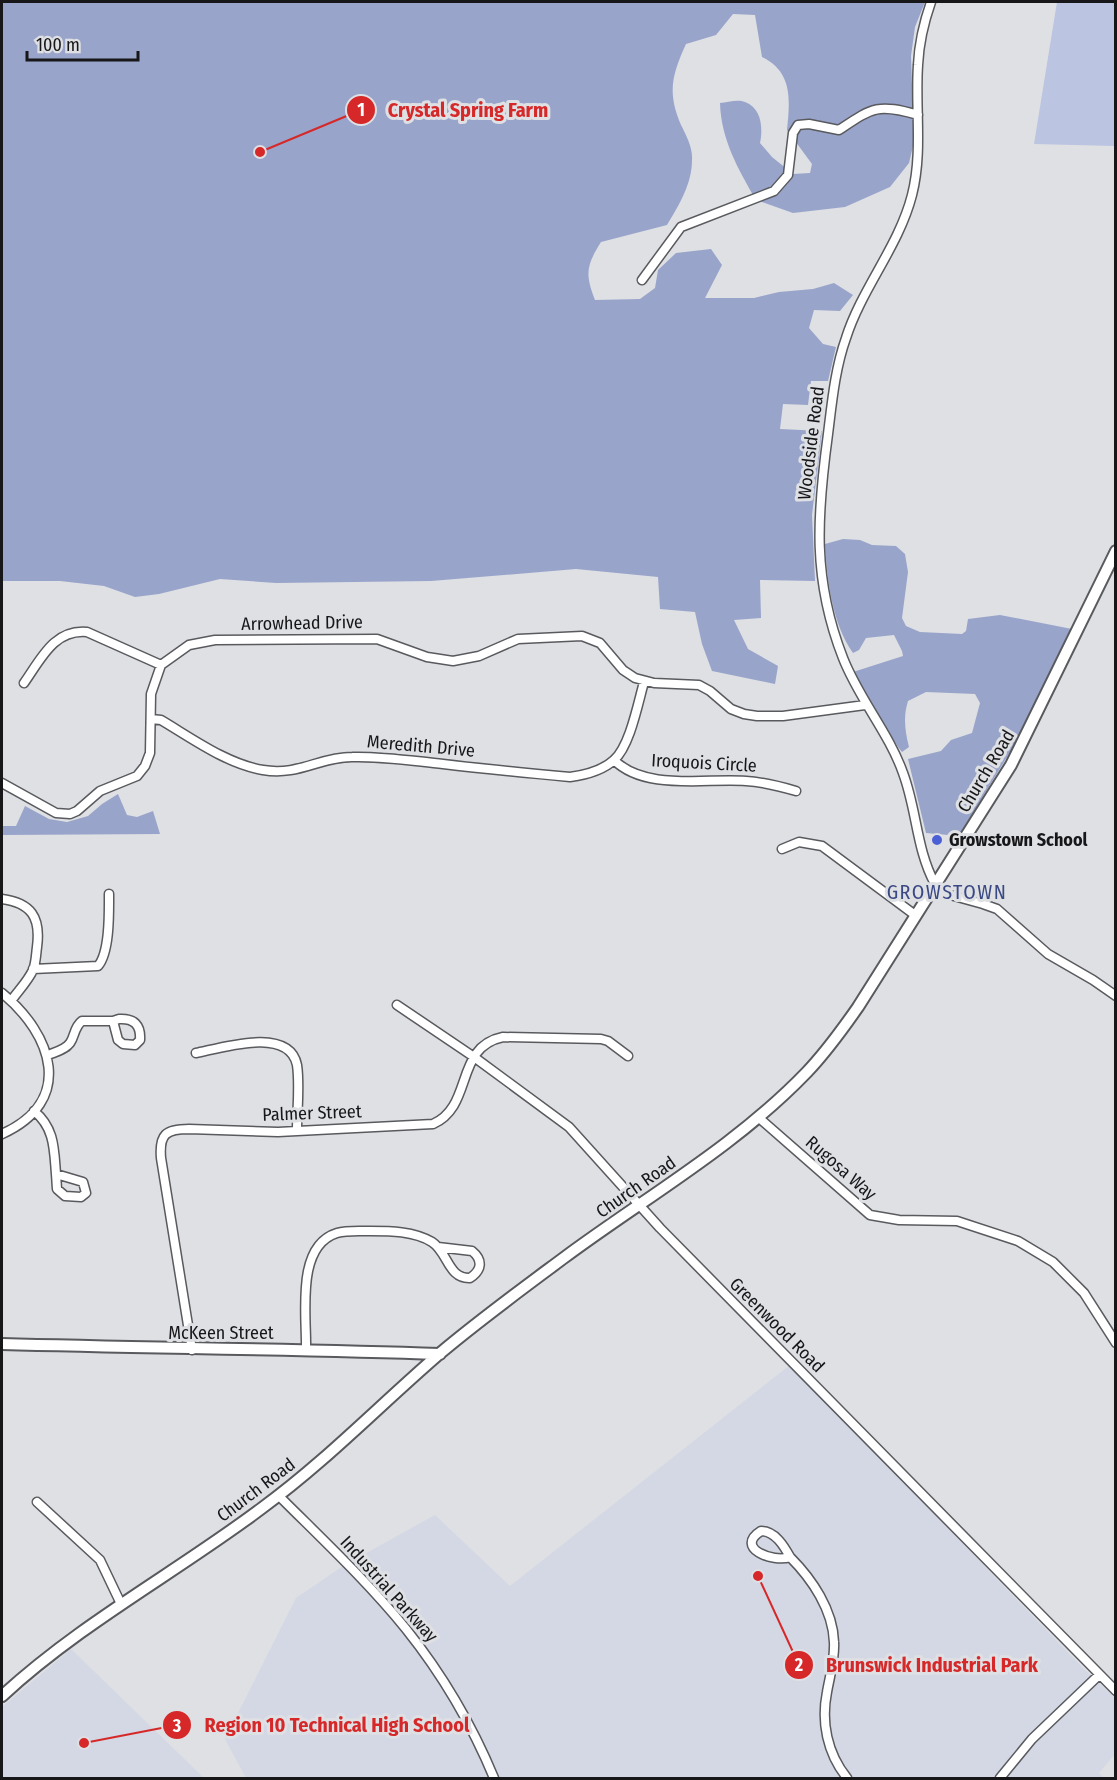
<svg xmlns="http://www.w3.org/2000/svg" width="1117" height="1780" viewBox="0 0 1117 1780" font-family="'Fira Sans Condensed',sans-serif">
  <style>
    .built { fill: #d4d8e4 }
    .green { fill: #bbc4e0 }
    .forest { fill: #99a4ca }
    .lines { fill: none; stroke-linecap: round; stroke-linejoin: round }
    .street-casing { stroke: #595a5e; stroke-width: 11 }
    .secondary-casing { stroke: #595a5e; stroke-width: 14 }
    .street { stroke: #fff; stroke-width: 8 }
    .secondary { stroke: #fff; stroke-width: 10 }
    .poi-dot { fill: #4c60d5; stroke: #dee0e4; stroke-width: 2 }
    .labels { text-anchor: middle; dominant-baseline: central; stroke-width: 6; stroke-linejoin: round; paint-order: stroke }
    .street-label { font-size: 18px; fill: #171719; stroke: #dee0e4 }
    .poi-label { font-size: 18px; font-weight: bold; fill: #171719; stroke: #dee0e4; text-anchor: start }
    .neighbourhood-label { font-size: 20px; letter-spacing: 1.5px; fill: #3a4883; stroke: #dee0e4 }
    .leader { fill: none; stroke: #d62828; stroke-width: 2 }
    .callout-dot { fill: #d62828; stroke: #dee0e4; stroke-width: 2 }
    .mark-label { font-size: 18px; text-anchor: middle; font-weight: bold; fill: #fff }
    .callout-label { font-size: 20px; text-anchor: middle; font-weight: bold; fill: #d62828; stroke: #dee0e4; stroke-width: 6; stroke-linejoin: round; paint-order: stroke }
  </style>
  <rect width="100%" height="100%" fill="#dee0e4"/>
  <path class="built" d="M790,1365L1084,1669L1116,1699L1115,1754L1099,1773L1104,1778H246L225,1739L296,1598L343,1566L435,1515L510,1586Z
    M71,1649L204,1778H2V1707Z"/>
  <path class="green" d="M1057,2H1115V146L1034,144Z"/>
  <path class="forest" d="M2,2H925L915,27L911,56L914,142L909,163L890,187L845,207L793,213L756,200C738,169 721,139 720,103C728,102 738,99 745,102C762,108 763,129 760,143L772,157L793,174L810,173L812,164L787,130C790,100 793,72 762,57L755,15L733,14L716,35L686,44C672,75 667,92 681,125C686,135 693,148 692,160C692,184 679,205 667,225L601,242C586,266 585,274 595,300L640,299L655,288L658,270L676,253L711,249L722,265L705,298H754L779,292L813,289L834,283L853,295L840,311L814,310L809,328L823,344L836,347L828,381H811L808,405L783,404L780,429L822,431L812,515L815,581L760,580L761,618L734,620L748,649L778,666L775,684L712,671L702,644L695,612L660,609L658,577L576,569L431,581L276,583L220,579L159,594L135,597L104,586L60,581H2Z
    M843,539L860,540L872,545L896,546L905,554L908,572L902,618L906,626L920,632L962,634L966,631L968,619L1000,615L1072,629L1024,729L959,836L926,833L908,759L941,751L951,740L972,733L980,703L975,694L926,692L908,701C903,717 905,731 909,747L902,752L898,747L853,672L903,656L902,651L894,635L866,638L859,650L853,653C832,623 827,580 825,544Z
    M118,794L127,815L137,817L153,811L160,834L2,835V826H16L25,806L49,819L67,822L88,816L102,804Z"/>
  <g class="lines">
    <defs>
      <path id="street" d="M931,2C924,22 919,43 918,65C915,108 923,152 912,195C899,246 862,288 846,338C835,369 832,402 828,434C817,515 812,579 843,658C859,699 889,733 903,773C917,810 916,849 935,884
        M642,280L681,227L774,191L788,175L793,133L798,125L809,124L839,130C872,108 877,103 918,115
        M24,683C41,659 54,629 87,632L161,665
        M151,719L161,720C193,739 227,764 263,770C299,776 319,757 352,757C382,756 413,761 443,764C485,769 527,773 570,777C585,775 602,771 614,760C630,746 638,703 644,682
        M614,760C645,791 705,778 746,781C764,782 779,786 796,791
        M2,783L56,813L70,814L77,811L100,791L137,776L145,766L150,753L151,694L161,665L189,645L215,640L377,639L427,657L453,661L479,656L518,639L582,636L600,643L623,670L635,678L654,683L699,685L710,691L731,709L744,714L757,716H783L865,705
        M782,849L799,842L822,846L915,915
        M932,890L983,904L997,909L1048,954L1093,980L1116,996
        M2,899C31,903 41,917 37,947C36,954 36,963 33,970C28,981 18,991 11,1001
        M33,969L98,966C110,952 109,912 109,894
        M2,993C53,1035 75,1101 2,1134
        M397,1005L474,1057L569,1127L660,1228L1116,1691
        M119,1019C134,1018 141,1025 140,1040L135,1045L123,1044L118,1040L113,1021Z
        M196,1053C221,1048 289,1026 297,1065C300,1085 297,1110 297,1130
        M48,1055C55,1052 65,1050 70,1043C75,1036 74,1027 82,1021H113
        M34,1111C55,1128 54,1150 56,1174
        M758,1117L870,1215L899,1220L957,1221L1018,1241L1053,1262L1084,1293L1116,1343
        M56,1174L83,1182L86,1193L81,1197L65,1196L57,1189Z
        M192,1350L161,1158C159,1134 166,1129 189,1129L278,1132L433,1124C474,1106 454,1047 503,1037L601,1039L608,1041L628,1056
        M306,1350C307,1316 295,1246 337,1233C347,1230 359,1231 370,1231C390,1231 414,1231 432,1242C448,1252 448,1279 470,1278C482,1270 483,1260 472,1251L438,1247
        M279,1496C322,1539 367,1581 406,1629C442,1674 472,1725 494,1778
        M37,1502L100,1560L121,1604
        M761,1531C775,1531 784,1546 790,1557C773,1563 734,1548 761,1531Z
        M790,1557C812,1579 833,1610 834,1642C835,1659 830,1675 827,1692C821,1722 827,1753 847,1778
        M1000,1778L1032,1739L1099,1675"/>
      <path id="secondary" d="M2,1344C148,1348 294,1349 440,1354
        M2,1696C81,1623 177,1572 262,1508C325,1462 379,1406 438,1355C478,1321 522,1289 565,1257C646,1197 736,1146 807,1072C826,1052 842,1030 858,1007L1011,765L1116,551"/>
    </defs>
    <use href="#street" class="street-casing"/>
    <use href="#secondary" class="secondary-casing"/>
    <use href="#street" class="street"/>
    <use href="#secondary" class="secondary"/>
  </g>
  <circle class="poi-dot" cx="937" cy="840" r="6"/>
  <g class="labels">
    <g class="street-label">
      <text transform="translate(811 443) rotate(-83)">Woodside Road</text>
      <text transform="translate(302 623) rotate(-1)">Arrowhead Drive</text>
      <text transform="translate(421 746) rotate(5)">Meredith Drive</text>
      <text transform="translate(704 763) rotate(3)">Iroquois Circle</text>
      <text transform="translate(986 771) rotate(-59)">Church Road</text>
      <text transform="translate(312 1113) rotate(-2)">Palmer Street</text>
      <text transform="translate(841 1168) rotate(41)">Rugosa Way</text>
      <text transform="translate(636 1187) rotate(-35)">Church Road</text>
      <text transform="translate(777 1325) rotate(45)">Greenwood Road</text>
      <text x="221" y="1333">McKeen Street</text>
      <text transform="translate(256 1490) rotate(-37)">Church Road</text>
      <text transform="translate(389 1589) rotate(48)">Industrial Parkway</text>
    </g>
    <g class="poi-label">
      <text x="949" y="840">Growstown School</text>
    </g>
    <g class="neighbourhood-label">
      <text x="947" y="892">GROWSTOWN</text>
    </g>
  </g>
  <path class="leader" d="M260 152L361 110M758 1576L799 1665M84 1743L177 1725"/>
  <g class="callout-dot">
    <circle cx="260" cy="152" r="6"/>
    <circle cx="758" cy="1576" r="6"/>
    <circle cx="84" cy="1743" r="6"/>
    <circle cx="361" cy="110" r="15"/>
    <circle cx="799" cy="1665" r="15"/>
    <circle cx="177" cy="1725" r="15"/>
  </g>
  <g class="mark-label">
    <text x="361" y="116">1</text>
    <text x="799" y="1671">2</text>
    <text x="177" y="1732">3</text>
  </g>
  <g class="callout-label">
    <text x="468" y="117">Crystal Spring Farm</text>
    <text x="932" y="1672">Brunswick Industrial Park</text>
    <text x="337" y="1732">Region 10 Technical High School</text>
  </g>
  <rect width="1117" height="1780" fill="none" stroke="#171719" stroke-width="6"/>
  <path d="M27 51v9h111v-9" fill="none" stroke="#171719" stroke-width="3"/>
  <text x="36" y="51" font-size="18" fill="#171719" stroke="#dee0e4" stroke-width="4.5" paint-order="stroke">100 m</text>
</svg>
